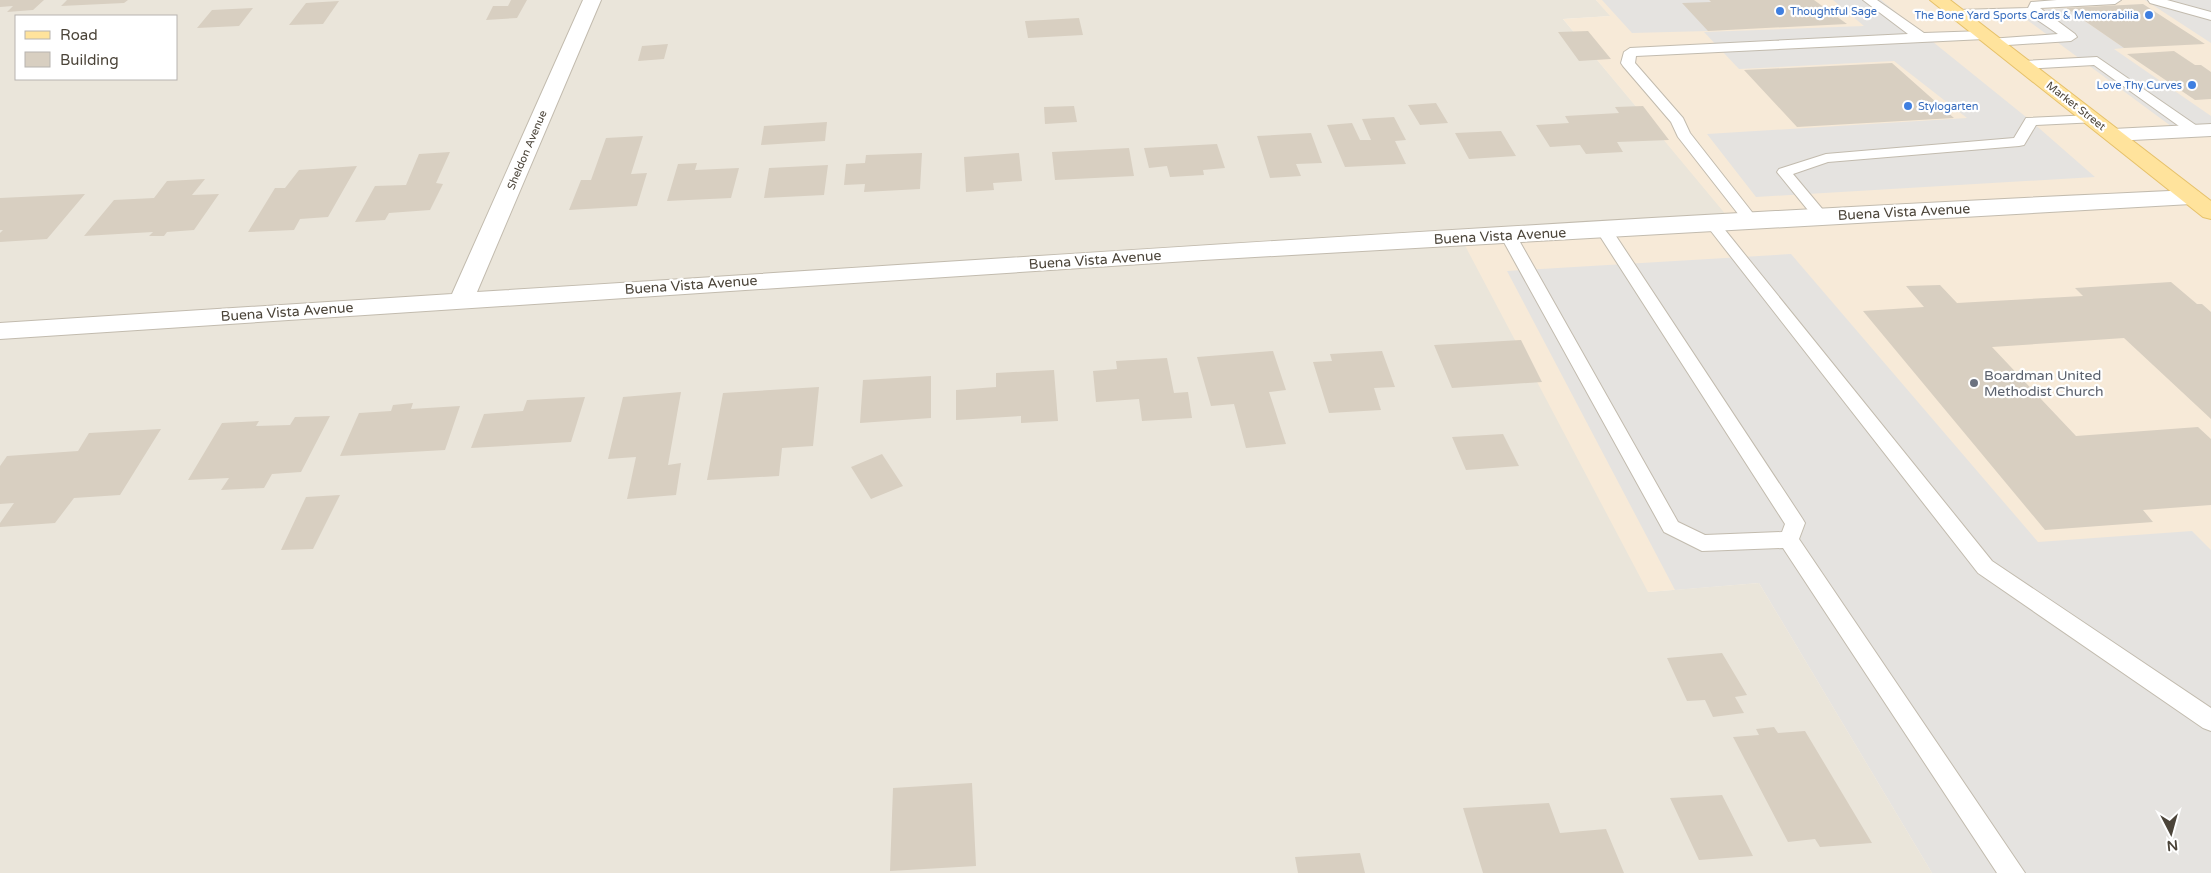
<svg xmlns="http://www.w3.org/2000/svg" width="2211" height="873" viewBox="0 0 2211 873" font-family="'Varela Round',sans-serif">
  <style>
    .residential { fill: #eae5da; fill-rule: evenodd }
    .commercial { fill: #f7ead8 }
    .parking { fill: #e5e3e0 }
    .building { fill: #d8cfc1 }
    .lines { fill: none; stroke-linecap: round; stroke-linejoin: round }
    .service-casing { stroke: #c2bbae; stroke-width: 2 }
    .minor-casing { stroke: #c2bbae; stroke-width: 2 }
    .primary-casing { stroke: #e6c16a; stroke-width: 2 }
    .service { fill: #fff; fill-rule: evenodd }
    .minor { fill: #fff; fill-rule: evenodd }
    .primary { fill: #ffe39c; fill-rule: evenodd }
    .shop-dot { fill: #3f7fe0; stroke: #fff; stroke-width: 2 }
    .worship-dot { fill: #6b7280; stroke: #fff; stroke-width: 2 }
    .labels { text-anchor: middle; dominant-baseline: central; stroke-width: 4.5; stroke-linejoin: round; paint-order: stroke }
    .far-shop-label { font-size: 11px; fill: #366cbe; stroke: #fff; text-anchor: start }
    .far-street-label { font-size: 11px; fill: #4b4439; stroke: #fff }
    .street-label { font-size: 14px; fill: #4b4439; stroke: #fff }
    .worship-label { font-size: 14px; fill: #5b616d; stroke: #fff; text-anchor: start }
  </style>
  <rect width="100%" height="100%" fill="#f6f3ec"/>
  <path class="residential" d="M0,0H1596L1611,16L1563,19L1733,222L1648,592L1759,583L1932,873H0ZM16,16H176V79H16Z"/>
  <path class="commercial" d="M1596,0H2211V873H1932L1759,583L1648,592L1461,238L1732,222L1563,19L1610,16Z"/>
  <path class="parking" d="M1602,0H1709L1711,2L1708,31L1632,33Z
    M1833,0H1881L2031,121L2095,177L1756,197L1707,134L1967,118L1894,61L1739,69L1704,32L1864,26Z
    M2145,0H2211V43Z
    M2066,8L2124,48L2114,49L2211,116V130L2179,132L2015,11Z
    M1791,254L2038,542L2192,531L2211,550V873H1932L1759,583L1675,590L1507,271Z"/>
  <path class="building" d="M0,0H44L33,10L7,12L13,6L0,7Z
    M67,0H128L124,3L61,6Z
    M511,0H527L517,18L486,20L493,6H508Z
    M1709,0H1814L1847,24L1708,31L1682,3L1711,2Z
    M339,1L323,24L289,25L306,3Z
    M2143,4L2205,44L2124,48L2066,8Z
    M253,8L239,26L197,28L212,10Z
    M1079,18L1083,35L1028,38L1025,21Z
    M1588,31L1611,59L1579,61L1558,32Z
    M668,44L664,59L638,61L642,46Z
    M2174,51L2195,65H2201L2211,72V99L2195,100L2127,54Z
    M1892,63L1954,118L1797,127L1744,70Z
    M1436,103L1448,123L1420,125L1408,105Z
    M1074,106L1077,122L1045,124L1044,107Z
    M1643,106L1669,140L1617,142L1623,152L1586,154L1580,145L1550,147L1536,125L1569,123L1565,116L1619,113L1615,107Z
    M1394,117L1406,140L1395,141L1406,164L1345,167L1327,125L1352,123L1360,140H1371L1362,119Z
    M827,122L825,141L761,145L764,126Z
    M1501,131L1516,156L1469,159L1455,133Z
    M1311,133L1322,163L1296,164L1301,176L1270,178L1257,136Z
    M643,136L631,174L647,173L637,206L569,210L581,180H591L606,138Z
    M1217,144L1225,168L1203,170L1204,175L1170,177L1167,166L1149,168L1144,148Z
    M1129,148L1134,176L1055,180L1052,152Z
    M450,152L436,183L443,184L430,210L389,213L385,220L355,222L375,186L406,185L419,154Z
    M922,153L920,189L864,192L865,184L844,185L846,164L865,163L866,155Z
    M1019,153L1022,181L993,183L994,190L966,192L964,157Z
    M697,163L695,170L739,168L731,198L667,201L678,164Z
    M828,165L824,195L764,198L769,168Z
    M357,166L328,217L300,219L294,230L248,232L275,188H285L299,170Z
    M205,179L192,195L219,194L194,230L167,232L164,236H149L153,232L84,236L114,200L154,198L167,181Z
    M85,194L47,239L0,242V233L3,230H0V198Z
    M2171,282L2197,304H2202L2211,312V419L2124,338L1992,347L2076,436L2198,427L2211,439V505L2143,510L2153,522L2045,530L1863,311L1924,307L1906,286L1940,285L1957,303L2083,296L2075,288Z
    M1521,340L1542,382L1452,388L1434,345Z
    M1273,351L1286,390L1269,392L1286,444L1246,448L1234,404L1211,406L1197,357Z
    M1382,351L1395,387L1374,388L1381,410L1329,413L1313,362L1332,361L1330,354Z
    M1167,358L1174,393L1188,392L1192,418L1142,421L1139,399L1096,402L1093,371L1117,369L1116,361Z
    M1054,370L1058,421L1021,423V416L956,420V390L996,387V373Z
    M931,376V418L860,423L863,380Z
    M819,387L813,446L782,448L779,476L707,480L723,393Z
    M681,392L668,465L681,463L676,495L627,499L636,457L608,459L623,397Z
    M585,397L571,442L471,448L484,414L523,411L527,400Z
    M413,403L411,409L460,406L445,450L340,456L359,413L391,411L393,405Z
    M330,416L301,472L272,474L264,488L221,490L229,478L188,480L222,423L259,421L256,426L290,425L295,417Z
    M161,429L120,495L74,498L55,523L0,527V523L14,503L0,504V466L7,456L78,451L89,433Z
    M1503,434L1519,466L1466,470L1452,437Z
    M882,454L903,486L871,499L851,467Z
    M340,495L313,549L281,550L306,497Z
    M1722,653L1747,695L1735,697L1744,713L1713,717L1705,700L1687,701L1667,658Z
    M1774,727L1778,733L1805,731L1872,843L1820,847L1815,839L1788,842L1733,737L1759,735L1756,729Z
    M972,783L976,866L890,871L893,788Z
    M1722,795L1753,856L1699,860L1670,798Z
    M1549,803L1560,833L1606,829L1624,873H1483L1463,808Z
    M1360,853L1365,873H1298L1295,857Z"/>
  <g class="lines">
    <defs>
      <path id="service" d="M1863,0H1877L1924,33L1984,31L1990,35L1984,39L1636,56L1635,63L1683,118L1690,133L1759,221L1751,226L1746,224L1678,137L1671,122L1623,66L1621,63L1624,52L1630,48L1908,34Z
        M2057,0H2121L2115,4L2040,8L2075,34L2077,37L2071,41L1993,46L1987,42L1989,39L2058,34L2030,15L1958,18L1952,14L1958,10L2028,8L2031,2Z
        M2148,0H2167L2211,12V20L2150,3Z
        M2097,57L2200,128L2202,131L2200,134H2190L2094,65L2024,69L2017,65L2024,61Z
        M2092,115L2099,119L2097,122L2036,125L2024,145L2019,146L1828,162L1793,174L1829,217L1821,222L1816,220L1777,172L1779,169L1826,154L2014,138L2026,118Z
        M1712,218L1717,220L1992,561L2211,708V731L2203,728L1978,573L1707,226L1704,223Z
        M1604,225L1612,230L1802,518L1805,523L1799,539L2025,873H1997L1783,548L1702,551L1664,532L1500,235L1502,232H1514L1516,235L1678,522L1705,535L1782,532L1785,524L1596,230Z"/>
      <path id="minor" d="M583,0H601L477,292C1048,256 1619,216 2191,190L2199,192L2202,197L2199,202L2191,204L1203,260L0,339V323L452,294Z
        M2211,124V136L2113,141L2106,139L2103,135L2106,131L2113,129Z"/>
      <path id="primary" d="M1930,0H1950L2211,201V219L2203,217Z"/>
    </defs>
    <use href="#service" class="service-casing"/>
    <use href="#minor" class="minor-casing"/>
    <use href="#primary" class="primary-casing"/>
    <use href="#service" class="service"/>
    <use href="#minor" class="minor"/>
    <use href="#primary" class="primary"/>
  </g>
  <g class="shop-dot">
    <circle cx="1780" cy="11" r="5"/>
    <circle cx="2149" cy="15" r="5"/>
    <circle cx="2192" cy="85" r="5"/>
    <circle cx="1908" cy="106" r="5"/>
  </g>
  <circle class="worship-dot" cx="1974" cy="383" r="5"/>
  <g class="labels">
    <g class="far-shop-label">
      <text x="1790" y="11">Thoughtful Sage</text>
      <text x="2139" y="15" text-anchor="end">The Bone Yard Sports Cards &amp; Memorabilia</text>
      <text x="2182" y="85" text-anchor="end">Love Thy Curves</text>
      <text x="1918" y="106">Stylogarten</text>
    </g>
    <g class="far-street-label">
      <text transform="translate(2076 106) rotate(38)">Market Street</text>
      <text transform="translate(527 150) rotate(-67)">Sheldon Avenue</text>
    </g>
    <g class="street-label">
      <text transform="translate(1904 212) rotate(-3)">Buena Vista Avenue</text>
      <text transform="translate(1500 236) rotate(-3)">Buena Vista Avenue</text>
      <text transform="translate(1095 260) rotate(-4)">Buena Vista Avenue</text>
      <text transform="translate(691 285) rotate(-4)">Buena Vista Avenue</text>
      <text transform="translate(287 312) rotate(-4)">Buena Vista Avenue</text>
    </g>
    <g class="worship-label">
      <text x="1984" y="375">Boardman United<tspan x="1984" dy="16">Methodist Church</tspan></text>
    </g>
  </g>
  <rect x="15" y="15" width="162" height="65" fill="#ffffff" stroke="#b7b4b0"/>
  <rect x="25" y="31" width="25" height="8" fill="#ffe39c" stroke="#b7b4b0"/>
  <text x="60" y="40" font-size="15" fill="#4b4439">Road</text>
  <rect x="25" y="52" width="25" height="15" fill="#d8cfc1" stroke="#b7b4b0"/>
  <text x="60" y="65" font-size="15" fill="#4b4439">Building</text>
  <g transform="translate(2171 833) rotate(174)" stroke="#ffffff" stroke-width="4" paint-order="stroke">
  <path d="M0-4L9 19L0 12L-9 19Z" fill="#4b4439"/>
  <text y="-8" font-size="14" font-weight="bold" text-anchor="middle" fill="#4b4439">N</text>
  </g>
</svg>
